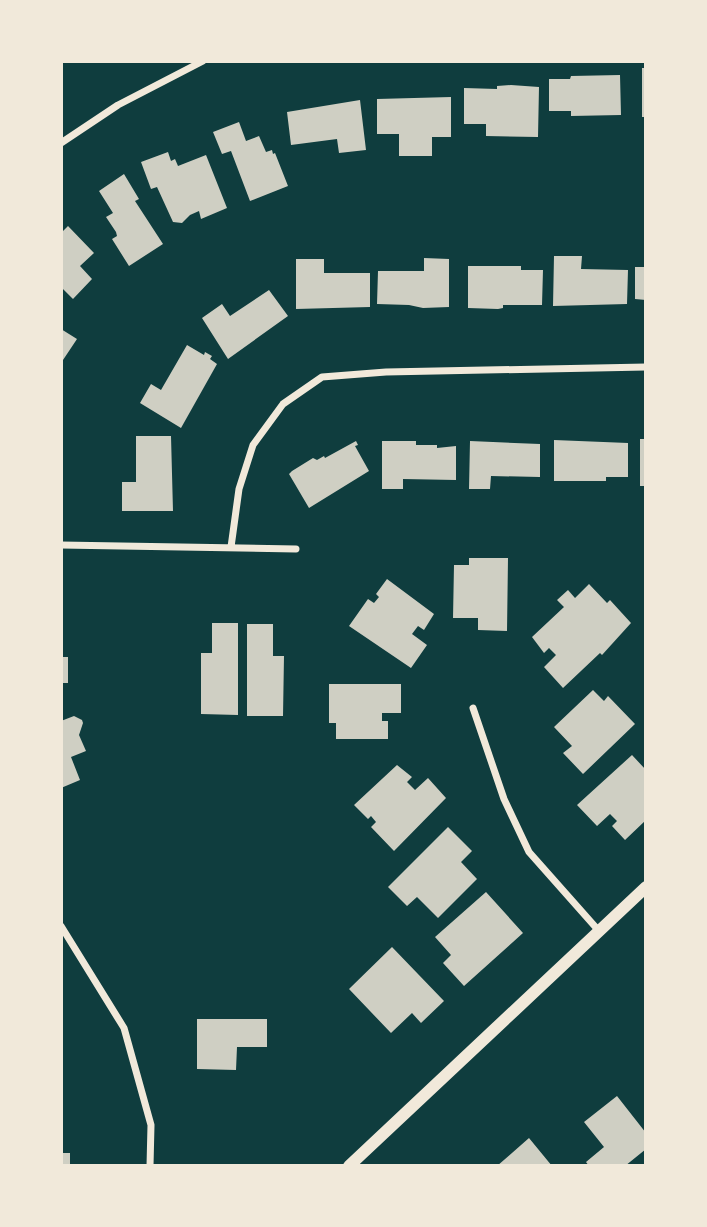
<svg xmlns="http://www.w3.org/2000/svg" width="707" height="1227" viewBox="0 0 707 1227" font-family="'Golos Text',sans-serif">
  <style>
    .building { fill: #cfcfc3 }
    .lines { fill: none; stroke-linecap: round; stroke-linejoin: round }
    .minor { stroke: #f1e9da; stroke-width: 7 }
    .tertiary { stroke: #f1e9da; stroke-width: 12 }
  </style>
  <rect width="100%" height="100%" fill="#0f3d3e"/>
  <path class="building" d="M642,68H646V117H642Z
    M620,75L621,115L571,116V111H549V79H570L571,76Z
    M511,85L539,87L538,137L486,136V124H464V88L497,89V86Z
    M451,97V137H432V156H399V134H377V99Z
    M360,100L366,150L339,153L337,139L291,145L287,112Z
    M239,122L246,141L259,136L266,152L272,150L273,154L275,153L288,186L250,201L231,151L222,154L213,132Z
    M168,152L171,161L175,159L178,166L206,155L227,208L201,219L199,211L190,215L182,223L173,222L157,187L151,189L141,162Z
    M124,174L139,199L135,201L163,244L129,266L112,239L117,236L116,232L106,217L113,213L99,191Z
    M68,226L94,253L80,266L92,279L73,299L61,287V233Z
    M554,256H582L581,269L628,270L627,304L553,306Z
    M424,258L449,259V307L423,308L409,305L377,304L378,271H424Z
    M296,259H324V273H370V307L296,309Z
    M468,266H521V270H543L542,305H503V308L498,309L468,308Z
    M635,267H646V300L635,299Z
    M269,290L288,316L228,359L202,318L222,304L230,316Z
    M61,329L77,339L61,363Z
    M187,345L204,355L205,352L212,356L210,359L217,364L181,428L140,403L151,384L161,390Z
    M136,436H171L173,511H122V482H136Z
    M640,439H646V486H640Z
    M554,440L628,443V477H606V481H554Z
    M356,441L358,445L355,446L369,471L309,508L289,474L292,471L313,458L317,460L324,456L325,458Z
    M382,441H416V445H437V448L456,446V480L403,479V489H382Z
    M470,441L540,444V477L491,476L490,489H469Z
    M469,558H508L507,631L478,630V618H453L454,565H469Z
    M387,579L434,614L424,630L418,626L412,634L427,645L411,668L349,626L368,599L374,603L379,597L376,594Z
    M589,584L607,603L610,600L631,623L602,655L600,653L563,688L544,667L556,655L549,648L544,653L532,637L564,607L557,600L568,590L575,598Z
    M212,623H238V715L201,714V653H212Z
    M247,624H273V656H284L283,716H247Z
    M61,657H68V683H61Z
    M329,684H401V713H382V721H388V739H336V723H329Z
    M593,690L604,701L608,696L635,724L583,774L563,753L572,746L554,727Z
    M74,716L82,720L83,723L79,735L86,751L71,757L80,780L61,788V721Z
    M632,755L646,770V820L625,840L612,826L617,821L610,814L597,826L577,805Z
    M397,765L412,777L407,782L415,790L428,778L446,798L394,851L371,827L376,822L371,816L368,819L354,805Z
    M448,827L472,851L461,862L477,879L438,918L417,897L407,906L388,887Z
    M486,892L523,933L464,986L443,963L451,955L435,937Z
    M392,947L444,1001L421,1023L412,1013L391,1033L349,989Z
    M197,1019H267V1047H237L236,1070L197,1069Z
    M617,1096L646,1133V1149L625,1166H589L586,1162L604,1147L584,1122Z
    M529,1138L552,1166H497Z
    M61,1153H70V1166H61Z"/>
  <g class="lines">
    <path class="minor" d="M61,143L118,105L203,61
      M61,545L296,549
      M231,547L239,489L253,445L283,404L322,377L386,372L646,367
      M473,708L504,799L529,852L599,931
      M61,926L124,1028L151,1125L150,1166"/>
    <path class="tertiary" d="M349,1166L646,887"/>
  </g>
  <rect width="707" height="1227" fill="none" stroke="#f1e9da" stroke-width="126"/>
</svg>
